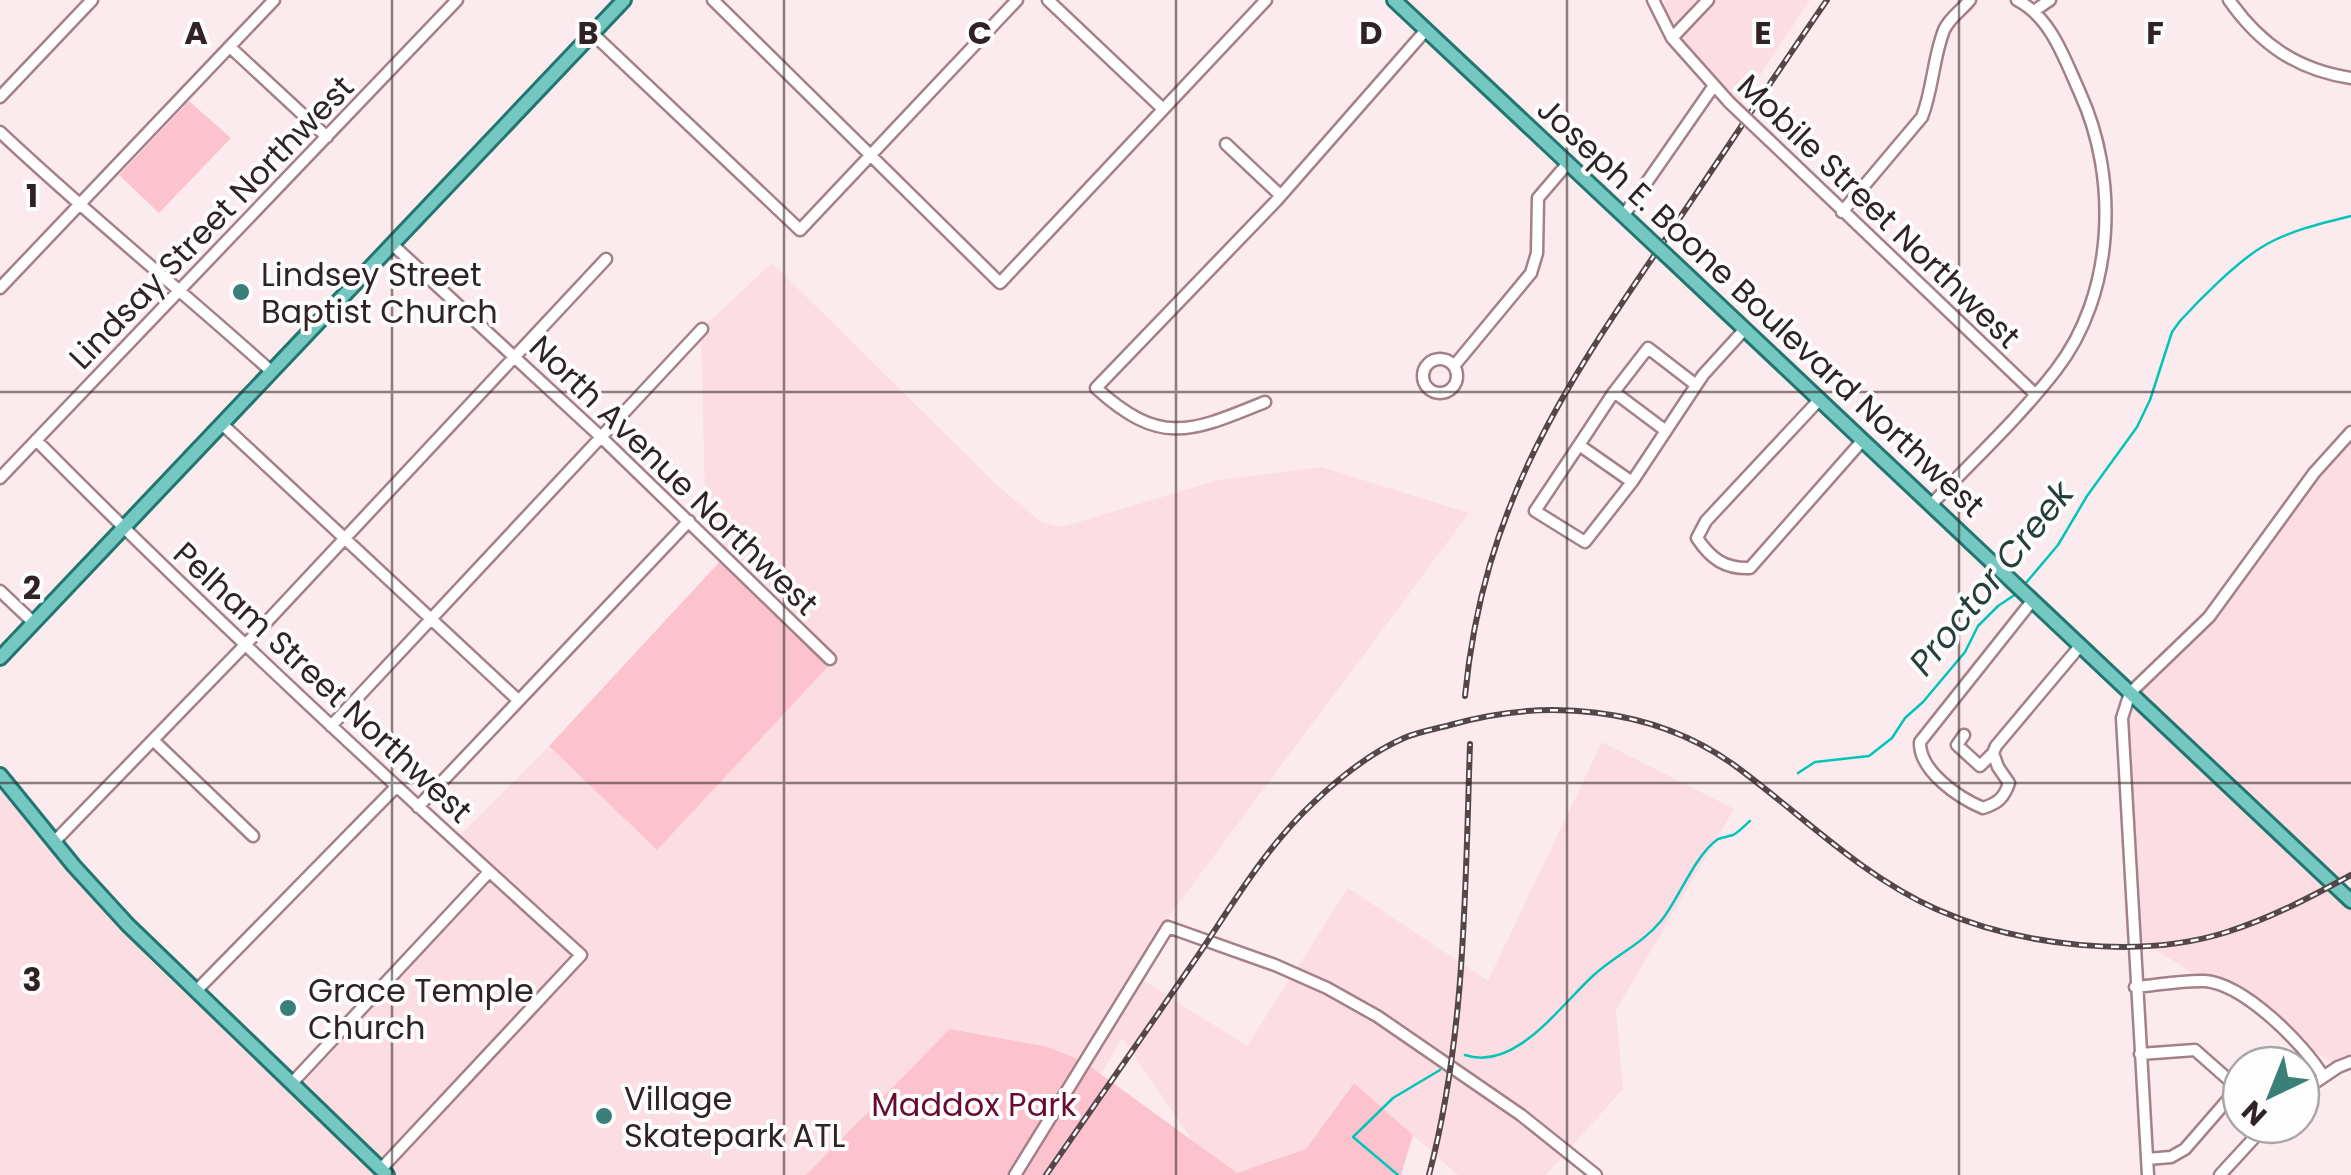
<svg xmlns="http://www.w3.org/2000/svg" width="2351" height="1175" viewBox="0 0 2351 1175" font-family="Poppins,sans-serif">
  <style>
    .built { fill: #fbdde3 }
    .green { fill: #fcc3cf }
    .lines { fill: none; stroke-linecap: round; stroke-linejoin: round }
    .stream { stroke: #03c4b8; stroke-width: 2.5 }
    .minor-casing { stroke: #a48088; stroke-width: 15 }
    .major-casing { stroke: #217670; stroke-width: 18 }
    .minor { stroke: #fff; stroke-width: 10 }
    .major { stroke: #75c8c2; stroke-width: 12 }
    .rail-casing { stroke: #554649; stroke-width: 6 }
    .rail { stroke: #fdfdfd; stroke-width: 2.5; stroke-dasharray: 8; stroke-linecap: butt }
    .minor-bridge-casing { stroke: #a48088; stroke-width: 15; stroke-linecap: butt }
    .major-bridge-casing { stroke: #217670; stroke-width: 18; stroke-linecap: butt }
    .minor-bridge { stroke: #fff; stroke-width: 10 }
    .major-bridge { stroke: #75c8c2; stroke-width: 12 }
    .grid { fill: none; stroke: #302225; stroke-width: 2.5; stroke-opacity: 0.55 }
    .poi-dot { fill: #398079; stroke: #fdfdfd; stroke-width: 4 }
    .labels { text-anchor: middle; dominant-baseline: central; stroke-width: 8; stroke-linejoin: round; paint-order: stroke }
    .street-label { font-size: 32px; fill: #302225; stroke: #fdfdfd }
    .poi-label { font-size: 32px; fill: #302225; stroke: #fdfdfd; text-anchor: start }
    .park-label { font-size: 32px; fill: #690b31; stroke: #fdfdfd }
    .water-label { font-size: 35px; font-style: italic; fill: #253f3c; stroke: #fdfdfd }
    .grid-label { font-size: 32px; text-anchor: middle; font-weight: bold; fill: #302225; stroke: #fdfdfd; stroke-width: 8; stroke-linejoin: round; paint-order: stroke }
  </style>
  <rect width="100%" height="100%" fill="#fcebee"/>
  <path class="built" d="M1667,0H1810L1739,107L1693,73L1651,17Z
    M772,263L998,486L1041,522L1062,527L1218,480L1321,467L1469,513L1167,919L1135,975L1247,1046L1348,888L1488,981L1602,742L1734,809L1616,1010L1623,1089L1546,1175H1458L1354,1083L1306,1149L1237,1174L1193,1141L1122,1038L1094,1086L824,1175H0V788L97,904L155,965L293,1094L497,874L458,837L549,746L656,849L835,659L706,539L701,329Z
    M2351,440V872L2332,887L2351,905V1061L2336,1065L2133,935L2124,702L2218,607L2305,487Z"/>
  <path class="green" d="M189,101L231,138L159,213L119,175Z
    M725,556L835,659L657,850L549,746Z
    M950,1029L1048,1047L1084,1062L1237,1173L1306,1149L1354,1083L1413,1135L1401,1175H806Z"/>
  <g class="lines">
    <path class="stream" d="M2025,584L2058,545L2087,496L2137,427L2150,400L2172,332L2180,321C2200,299 2237,262 2262,247C2288,231 2322,223 2351,216
      M1798,773L1815,762L1869,756L1892,738L1905,718L1923,702L1965,652L1978,626L1998,606L2016,594
      M1465,1055C1516,1072 1561,1004 1595,974C1616,955 1642,944 1661,921C1679,899 1694,856 1718,839C1720,838 1730,836 1733,835C1739,832 1745,825 1750,821
      M1398,1175L1353,1137L1393,1098L1440,1070"/>
    <defs>
      <path id="minor" d="M713,0L1000,283L1266,0
        M1048,0L1163,109
        M1653,0L1672,38L1729,102
        M2229,0C2260,44 2297,70 2351,78
        M2034,11L2050,0
        M592,33L800,230L1017,0
        M1672,38L1708,0
        M230,47L327,137
        M0,97L92,0
        M0,132C88,215 182,291 272,372
        M1769,140L2035,394
        M1226,144L1280,195
        M1842,212L1922,117C1933,89 1933,58 1944,30C1950,17 1962,10 1970,0
        M1624,215L1713,87
        M394,246L601,437L830,659
        M0,288L274,0
        M1423 376a17 17 0 1 1 34 0a17 17 0 1 1-34 0Z
        M1454,366L1531,273L1537,253L1538,198L1568,163
        M1614,392L1579,445L1632,482
        M1819,400L1706,521L1697,538C1711,559 1725,569 1750,568L1862,441
        M1265,402C1191,432 1161,447 1096,388L1277,200L1426,30
        M222,424L518,700
        M1666,431L1614,392L1648,348L1696,385
        M36,440C212,618 396,787 581,955L381,1169
        M1579,445L1535,511L1585,542L1632,482L1703,375L1744,330
        M0,478L457,0
        M1931,505C1972,461 2019,418 2056,370C2115,294 2119,178 2080,93C2065,60 2051,17 2017,0
        M0,591L34,623
        M2032,601L1920,742C1919,771 1959,798 1983,808C1998,803 2004,798 2009,783L1998,767L1993,753L1996,746L2080,646
        M331,726L702,329
        M1964,735L1957,745L1980,766L1993,753
        M153,740L253,836
        M418,807L689,521
        M54,842L246,644L606,259
        M2135,987C2158,985 2183,980 2205,981C2244,984 2304,1044 2323,1076
        M196,991L396,787
        M2140,1054L2195,1050L2238,1088L2185,1149L2171,1157L2147,1159
        M292,1083L489,872
        M2301,1092L2338,1067L2351,1062
        M1015,1175L1168,927L1275,965L1327,988L1377,1016L1521,1115L1596,1175
        M2148,1175L2122,718L2130,693L2209,617L2314,473L2351,432
        M2220,1175L2266,1125"/>
      <path id="major" d="M1394,0L1654,244
        M1667,256L2351,901
        M0,658L624,0
        M0,775L74,866L128,925L387,1175"/>
    </defs>
    <use href="#minor" class="minor-casing"/>
    <use href="#major" class="major-casing"/>
    <use href="#minor" class="minor"/>
    <use href="#major" class="major"/>
    <defs>
      <path id="rail" d="M1465,696C1484,499 1569,380 1677,222C1727,148 1776,74 1827,0
        M1046,1175C1096,1103 1147,1030 1197,957C1232,905 1266,847 1313,803C1339,778 1370,753 1404,738C1418,732 1435,729 1450,725C1544,698 1652,706 1734,765C1801,814 1860,875 1936,909C2019,946 2139,960 2227,932C2271,918 2311,897 2351,875
        M1429,1175C1466,1034 1465,889 1470,744"/>
    </defs>
    <use href="#rail" class="rail-casing"/>
    <use href="#rail" class="rail"/>
    <defs>
      <path id="minor-bridge" d="M1729,102L1769,140"/>
      <path id="major-bridge" d="M1654,244L1667,256"/>
    </defs>
    <use href="#minor-bridge" class="minor-bridge-casing"/>
    <use href="#major-bridge" class="major-bridge-casing"/>
    <use href="#minor-bridge" class="minor-bridge"/>
    <use href="#major-bridge" class="major-bridge"/>
  </g>
  <path class="grid" d="M392,0V1175M784,0V1175M1176,0V1175M1567,0V1175M1959,0V1175M0,392H2351M0,783H2351"/>
  <g class="poi-dot">
    <circle cx="241" cy="292" r="10"/>
    <circle cx="288" cy="1008" r="10"/>
    <circle cx="604" cy="1116" r="10"/>
  </g>
  <g class="labels">
    <g class="street-label">
      <text transform="translate(1879 211) rotate(44)">Mobile Street Northwest</text>
      <text transform="translate(211 222) rotate(-46)">Lindsay Street Northwest</text>
      <text transform="translate(1761 307) rotate(43)">Joseph E. Boone Boulevard Northwest</text>
      <text transform="translate(674 475) rotate(44)">North Avenue Northwest</text>
      <text transform="translate(323 682) rotate(43)">Pelham Street Northwest</text>
    </g>
    <g class="poi-label">
      <text x="261" y="274">Lindsey Street<tspan x="261" dy="37">Baptist Church</tspan></text>
      <text x="308" y="990">Grace Temple<tspan x="308" dy="37">Church</tspan></text>
      <text x="624" y="1098">Village<tspan x="624" dy="37">Skatepark ATL</tspan></text>
    </g>
    <g class="park-label">
      <text x="974" y="1104">Maddox Park</text>
    </g>
    <g class="water-label">
      <text transform="translate(1991 578) rotate(-51)">Proctor Creek</text>
    </g>
  </g>
  <g class="grid-label">
    <text x="196" y="44">A</text>
    <text x="588" y="44">B</text>
    <text x="980" y="44">C</text>
    <text x="1371" y="44">D</text>
    <text x="1763" y="44">E</text>
    <text x="2155" y="44">F</text>
    <text x="32" y="207">1</text>
    <text x="32" y="599">2</text>
    <text x="32" y="991">3</text>
  </g>
  <g transform="translate(2271 1095) rotate(223)"><circle r="48" fill="#fdfdfd" stroke="#aba5a7" stroke-width="2.5"/>
  <path d="M0-8L18 38L0 25L-18 38Z" fill="#398079"/>
  <text y="-15" font-size="28" font-weight="bold" text-anchor="middle" fill="#302225">N</text>
  </g>
</svg>
